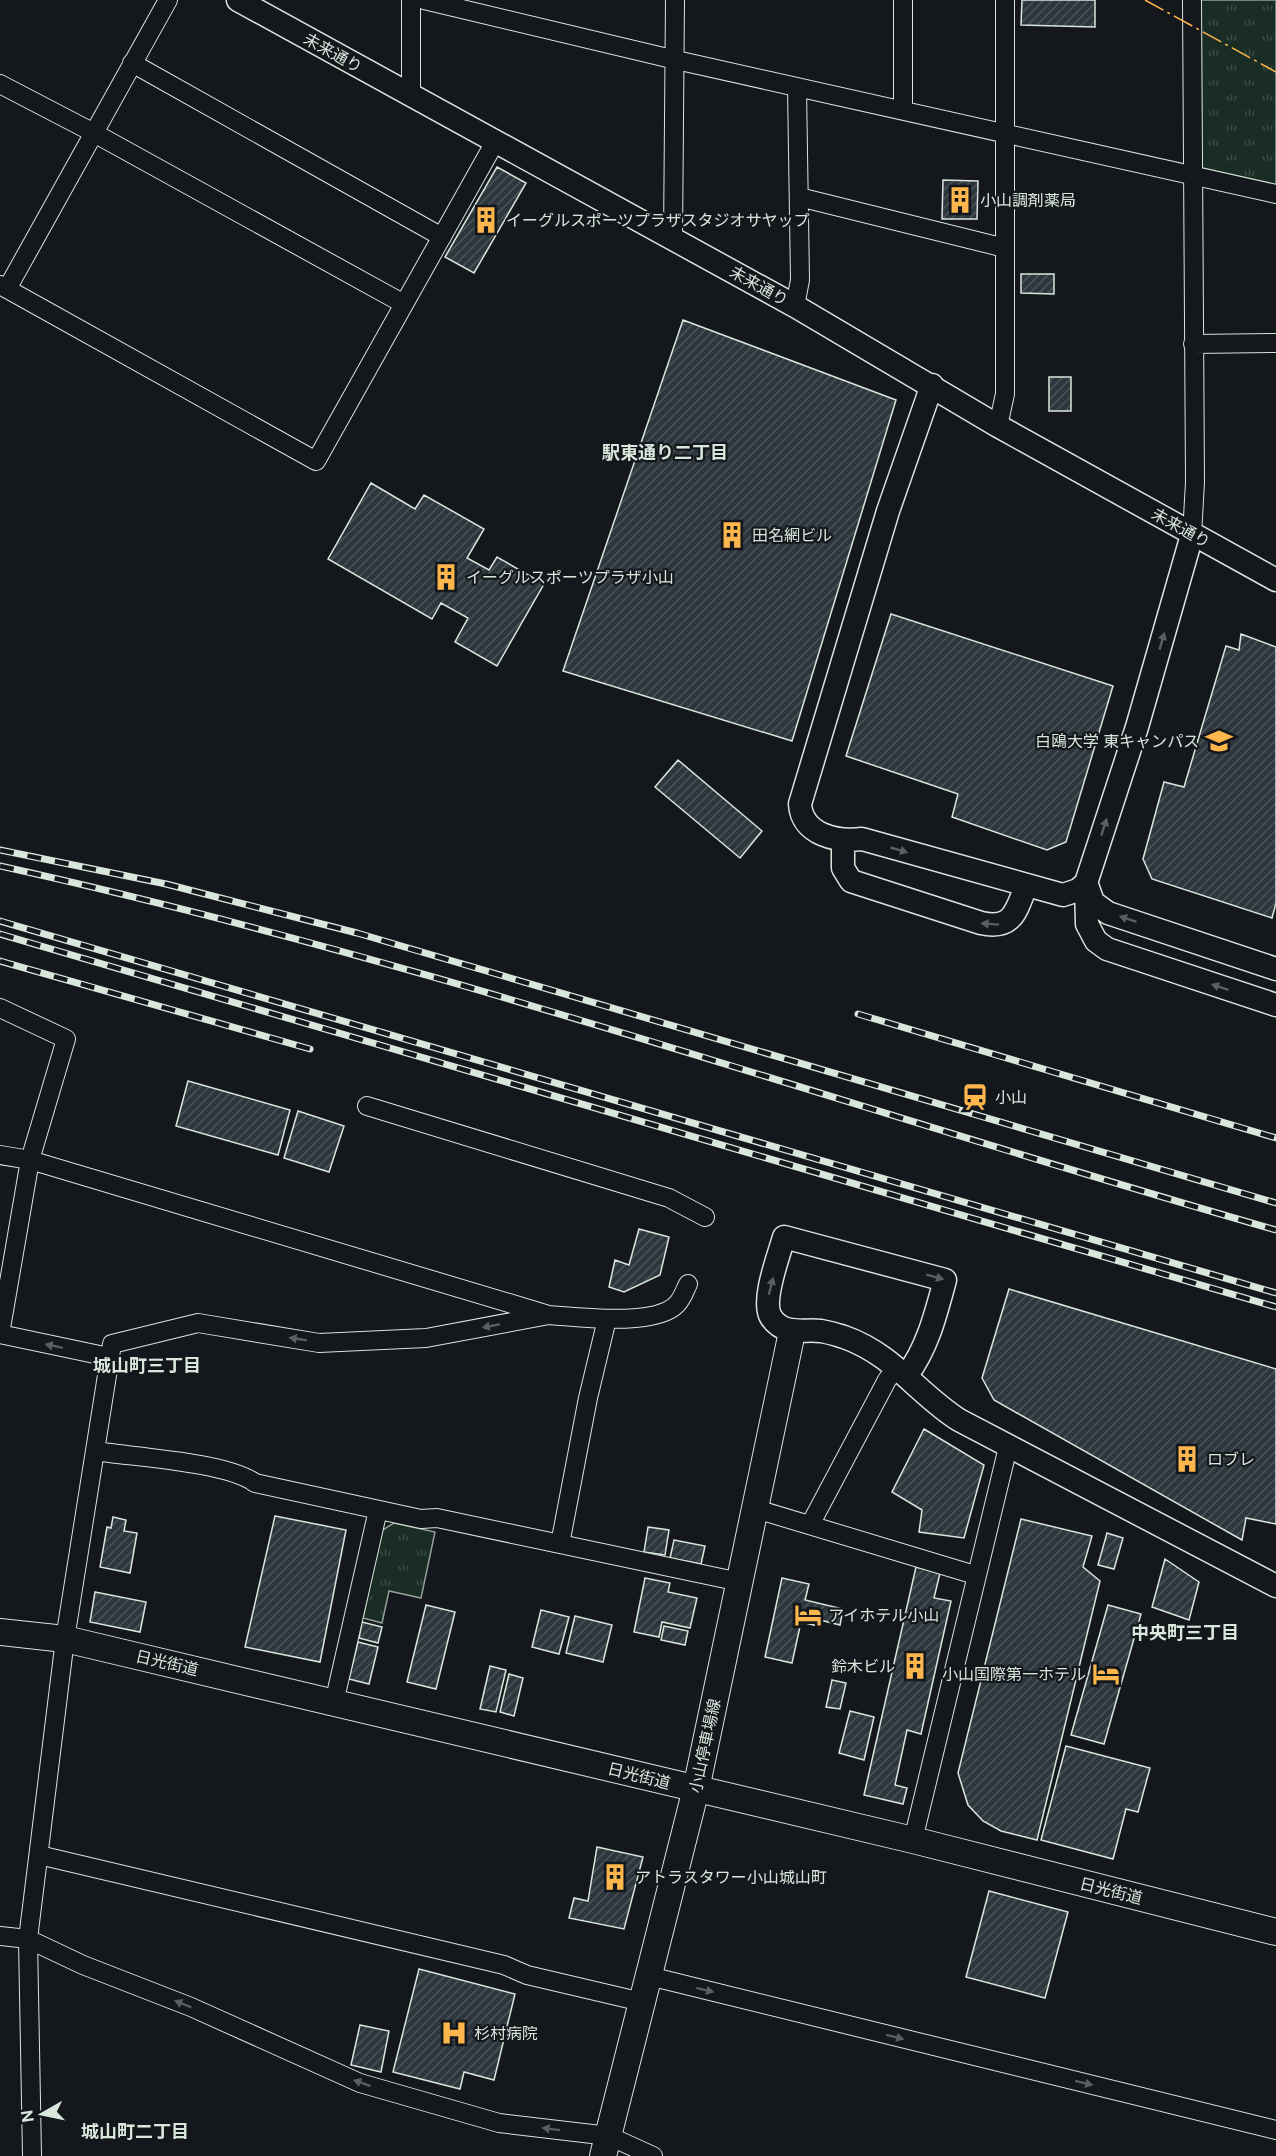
<svg xmlns="http://www.w3.org/2000/svg" width="1276" height="2156" viewBox="0 0 1276 2156" font-family="'Public Sans','Noto Sans JP',sans-serif">
  <style>
    .grass { fill: url(#grass-tufts); stroke: #939e99; stroke-width: 1.5 }
    .building { fill: url(#building-hatch); stroke: #d8e6dc; stroke-width: 1.5 }
    .lines { fill: none; stroke-linecap: round; stroke-linejoin: round }
    .minor-casing { stroke: #d8e6dc; stroke-width: 20 }
    .tertiary-casing { stroke: #d8e6dc; stroke-width: 25 }
    .secondary-casing { stroke: #d8e6dc; stroke-width: 28 }
    .minor { stroke: #14181c; stroke-width: 18 }
    .tertiary { stroke: #14181c; stroke-width: 22 }
    .secondary { stroke: #14181c; stroke-width: 26 }
    .rail-casing { stroke: #d8e6dc; stroke-width: 7 }
    .rail { stroke: #14181c; stroke-width: 4.5; stroke-dasharray: 14; stroke-linecap: butt }
    .power { stroke: #ffb74d; stroke-width: 1.5; stroke-dasharray: 21 4.5 3 4.5; stroke-linecap: butt }
    .oneway { fill: #59605f }
    .labels { text-anchor: middle; dominant-baseline: central; stroke-width: 4.5; stroke-linejoin: round; paint-order: stroke }
    .street-label { font-size: 16px; fill: #d8e6dc; stroke: #14181c }
    .poi-label { font-size: 16px; fill: #d8e6dc; stroke: #14181c; text-anchor: start }
    .neighbourhood-label { font-size: 18px; font-weight: bold; fill: #d8e6dc; stroke: #14181c }
  </style>
  <defs>
    <pattern id="grass-tufts" width="24" height="20" patternUnits="userSpaceOnUse" patternTransform="scale(1.5)"><rect width="24" height="20" fill="#1a2d24"/><path d="M3 7l-1-3M5 7V3M7 7l1-3M15 17l-1-3M17 17v-4M19 17l1-3" fill="none" stroke="#3b4b43"/></pattern>
    <pattern id="building-hatch" width="6" height="6" patternUnits="userSpaceOnUse" patternTransform="scale(1.5)"><rect width="6" height="6" fill="#2c363c"/><path d="M-1 1l2-2M0 6l6-6M5 7l2-2" fill="none" stroke="#4a5358"/></pattern>
  </defs>
  <rect width="100%" height="100%" fill="#14181c"/>
  <path class="grass" d="M1196,0H1276V185L1199,168Z
    M394,1523L435,1532L421,1598L389,1591L382,1623L363,1618L381,1531Z"/>
  <path class="building" d="M1022,0H1095V27L1021,25Z
    M497,167L526,183L474,273L445,257Z
    M943,180L978,181L977,219H942Z
    M1021,274H1054V294L1021,293Z
    M683,320L896,400L792,741L563,671Z
    M1049,377H1071V411H1049Z
    M371,483L415,509L424,495L484,529L467,558L489,570L497,557L544,584L497,666L455,642L468,618L441,603L432,619L328,559Z
    M891,614L1113,686L1066,842L1047,850L952,817L958,794L846,756Z
    M1241,634L1276,647V903L1272,918L1152,879L1143,859L1164,782L1184,787L1226,646L1239,650Z
    M678,760L762,831L740,858L655,787Z
    M188,1081L290,1110L278,1155L176,1126Z
    M298,1111L344,1126L329,1172L284,1158Z
    M639,1229L669,1237L660,1275L624,1292L609,1287L615,1260L629,1265Z
    M1009,1289L1276,1369V1524L1246,1518L1242,1540L994,1400L982,1378Z
    M924,1429L984,1465L964,1538L919,1532L922,1510L892,1492Z
    M275,1516L346,1530L320,1662L245,1647Z
    M113,1517L126,1520L124,1531L137,1533L130,1573L100,1567L107,1527L111,1528Z
    M1021,1519L1092,1536L1083,1567L1100,1581L1037,1840L1001,1831L983,1821L968,1805L958,1773Z
    M648,1527L669,1530L665,1555L644,1552Z
    M1107,1533L1123,1538L1114,1569L1098,1565Z
    M674,1540L705,1546L701,1564L670,1558Z
    M1165,1559L1199,1582L1189,1620L1152,1607Z
    M916,1567L940,1573L934,1598L951,1601L921,1734L907,1730L895,1785L907,1788L903,1804L864,1795Z
    M645,1578L670,1583L668,1592L697,1598L690,1628L662,1622L659,1637L634,1632Z
    M782,1578L809,1584L805,1600L843,1609L840,1625L820,1620L818,1626L801,1622L792,1663L765,1657Z
    M95,1592L146,1602L140,1632L90,1622Z
    M426,1605L455,1612L436,1689L407,1682Z
    M1108,1605L1141,1614L1104,1744L1071,1735Z
    M541,1610L569,1617L559,1654L532,1647Z
    M575,1616L612,1625L603,1662L566,1653Z
    M362,1622L382,1627L378,1643L359,1638Z
    M664,1626L688,1631L685,1645L661,1640Z
    M358,1642L378,1647L369,1684L349,1679Z
    M490,1666L506,1670L496,1712L480,1709Z
    M509,1674L523,1678L514,1716L500,1712Z
    M832,1680L846,1683L840,1709L826,1707Z
    M850,1711L874,1717L864,1760L839,1753Z
    M1066,1746L1150,1768L1138,1812L1126,1809L1113,1859L1041,1840Z
    M597,1847L643,1857L624,1929L569,1918L574,1898L588,1901Z
    M989,1891L1068,1912L1045,1998L966,1977Z
    M419,1969L515,1994L494,2080L464,2072L460,2089L393,2072Z
    M360,2025L389,2031L381,2072L351,2065Z"/>
  <g class="lines">
    <defs>
      <path id="minor" d="M424,0L676,60L1276,194
        M903,0V110
        M1192,0L1195,482L1192,535
        M132,63L442,237
        M0,84L94,133L404,304
        M411,96V0
        M799,197L1005,248
        M673,239L675,0
        M0,285L316,461L495,142
        M7,289L168,0
        M795,306L800,280L797,87
        M1193,344L1276,343
        M998,426L1005,394V0
        M0,1008L66,1039L30,1160L0,1334
        M367,1106L669,1198L705,1217
        M0,1155L30,1160L549,1315C578,1317 656,1327 677,1304C682,1299 685,1290 688,1284
        M0,1334L109,1357
        M95,1451C133,1457 227,1462 255,1483L421,1519L437,1518L740,1582
        M756,1509L975,1575
        M810,1525L887,1380L897,1367
        M560,1544L588,1398L607,1319
        M334,1703L378,1510
        M913,1840L1008,1447
        M39,1855L504,1965L527,1975L642,2002
        M0,1936L28,1939L83,1965L191,2007L360,2083L499,2123L609,2136L653,2156
        M649,1976L1276,2130
        M32,2156L28,1939L65,1639L112,1344L198,1323L319,1343L426,1338L549,1315"/>
      <path id="tertiary" d="M238,0L795,306L998,426L1276,580
        M932,385L888,511L800,804C802,835 837,842 862,839L1063,895L1078,890L1086,883
        M1192,535L1137,727L1086,883L1087,924L1096,941L1107,949L1276,1005
        M843,841V868L851,881L981,923C1013,930 1016,911 1026,886
        M1087,885L1093,902L1108,913L1276,969
        M907,1375C928,1347 936,1313 945,1280L784,1237C779,1255 761,1301 771,1317C783,1336 803,1329 821,1331C828,1332 837,1335 844,1337C893,1354 918,1394 959,1420L1276,1586"/>
      <path id="secondary" d="M0,1632L65,1639L913,1840L1276,1932
        M603,2156L696,1789L792,1332"/>
    </defs>
    <use href="#minor" class="minor-casing"/>
    <use href="#tertiary" class="tertiary-casing"/>
    <use href="#secondary" class="secondary-casing"/>
    <use href="#minor" class="minor"/>
    <use href="#tertiary" class="tertiary"/>
    <use href="#secondary" class="secondary"/>
    <defs>
      <path id="rail" d="M0,850L166,884L357,933L1276,1203
        M0,866C432,961 851,1109 1276,1230
        M0,921L1276,1293
        M0,934L1276,1307
        M0,961L310,1049
        M858,1014L1276,1138"/>
    </defs>
    <use href="#rail" class="rail-casing"/>
    <use href="#rail" class="rail"/>
    <path class="power" d="M1145,0L1276,72"/>
  </g>
  <defs><path id="oneway-solid" d="M-6-.8H1V-3.2L6.5 0L1 3.2V.8H-6Z" transform="scale(1.5)"/></defs>
  <g class="oneway">
    <use href="#oneway-solid" transform="translate(1162 641) rotate(-74)"/>
    <use href="#oneway-solid" transform="translate(1104 827) rotate(-72)"/>
    <use href="#oneway-solid" transform="translate(899 850) rotate(16)"/>
    <use href="#oneway-solid" transform="translate(1128 919) rotate(-162)"/>
    <use href="#oneway-solid" transform="translate(990 924) rotate(-176)"/>
    <use href="#oneway-solid" transform="translate(1220 987) rotate(-162)"/>
    <use href="#oneway-solid" transform="translate(935 1277) rotate(15)"/>
    <use href="#oneway-solid" transform="translate(771 1286) rotate(-76)"/>
    <use href="#oneway-solid" transform="translate(491 1326) rotate(169)"/>
    <use href="#oneway-solid" transform="translate(298 1339) rotate(-171)"/>
    <use href="#oneway-solid" transform="translate(54 1346) rotate(-168)"/>
    <use href="#oneway-solid" transform="translate(705 1990) rotate(14)"/>
    <use href="#oneway-solid" transform="translate(183 2004) rotate(-158)"/>
    <use href="#oneway-solid" transform="translate(895 2037) rotate(14)"/>
    <use href="#oneway-solid" transform="translate(362 2083) rotate(-160)"/>
    <use href="#oneway-solid" transform="translate(1084 2083) rotate(14)"/>
    <use href="#oneway-solid" transform="translate(551 2129) rotate(-173)"/>
  </g>
  <defs>
    <symbol id="building-bare" viewBox="-9 -9 18 18"><path d="M-4-6H4V6H1V3H-1V6H-4ZM-2.5-4.3h1.7v1.8h-1.7ZM.8-4.3h1.7v1.8H.8ZM-2.5-1h1.7V.8h-1.7ZM.8-1h1.7V.8H.8Z" fill="#ffb74d" stroke="#14181c" stroke-width="2.5" paint-order="stroke"/></symbol>
    <symbol id="university-bare" viewBox="-9 -9 18 18"><path d="M0-5L7-2L0 1L-7-2ZM-4 1L0 2.5L4 1V4Q0 6-4 4Z" fill="#ffb74d" stroke="#14181c" stroke-width="2.5" paint-order="stroke"/></symbol>
    <symbol id="station-bare" viewBox="-9 -9 18 18"><path d="M-3-6H3Q5-6 5-4V2Q5 4 3 4L4.5 6H3L1.5 4h-3L-3 6H-4.5L-3 4Q-5 4-5 2V-4Q-5-6-3-6ZM-3.5-4v3h7v-3ZM-3.5 1v1.5H-2V1ZM2 1v1.5H3.5V1Z" fill="#ffb74d" stroke="#14181c" stroke-width="2.5" paint-order="stroke"/></symbol>
    <symbol id="hotel-bare" viewBox="-9 -9 18 18"><path d="M-6-4.5h1.5V1H6V5H4.5V3h-9V5H-6ZM-4 0a1.8 1.8 0 1 1 3.6 0ZM.5 0V-2.5h3Q6-2.5 6 0Z" fill="#ffb74d" stroke="#14181c" stroke-width="2.5" paint-order="stroke"/></symbol>
    <symbol id="hospital-bare" viewBox="-9 -9 18 18"><path d="M-5-5h3v3.5h4V-5h3V5h-3V1.5h-4V5h-3Z" fill="#ffb74d" stroke="#14181c" stroke-width="2.5" paint-order="stroke"/></symbol>
  </defs>
  <g fill-rule="evenodd">
    <use href="#building-bare" x="941" y="181" width="38" height="38"/>
    <use href="#building-bare" x="467" y="201" width="38" height="38"/>
    <use href="#building-bare" x="713" y="516" width="38" height="38"/>
    <use href="#building-bare" x="427" y="558" width="38" height="38"/>
    <use href="#university-bare" x="1200" y="722" width="38" height="38"/>
    <use href="#station-bare" x="956" y="1078" width="38" height="38"/>
    <use href="#building-bare" x="1168" y="1440" width="38" height="38"/>
    <use href="#hotel-bare" x="789" y="1596" width="38" height="38"/>
    <use href="#building-bare" x="896" y="1647" width="38" height="38"/>
    <use href="#hotel-bare" x="1087" y="1655" width="38" height="38"/>
    <use href="#building-bare" x="596" y="1858" width="38" height="38"/>
    <use href="#hospital-bare" x="435" y="2014" width="38" height="38"/>
  </g>
  <g class="labels">
    <g class="street-label">
      <text transform="translate(333 53) rotate(29)">未来通り</text>
      <text transform="translate(759 286) rotate(29)">未来通り</text>
      <text transform="translate(1181 528) rotate(29)">未来通り</text>
      <text transform="translate(167 1663) rotate(13)">日光街道</text>
      <text transform="translate(705 1746) rotate(-78)">小山停車場線</text>
      <text transform="translate(639 1776) rotate(14)">日光街道</text>
      <text transform="translate(1111 1891) rotate(14)">日光街道</text>
    </g>
    <g class="poi-label">
      <text x="980" y="200">小山調剤薬局</text>
      <text x="506" y="220">イーグルスポーツプラザスタジオサヤップ</text>
      <text x="752" y="535">田名網ビル</text>
      <text x="466" y="577">イーグルスポーツプラザ小山</text>
      <text x="1199" y="741" text-anchor="end">白鴎大学 東キャンパス</text>
      <text x="995" y="1097">小山</text>
      <text x="1207" y="1459">ロブレ</text>
      <text x="828" y="1615">アイホテル小山</text>
      <text x="895" y="1666" text-anchor="end">鈴木ビル</text>
      <text x="1086" y="1674" text-anchor="end">小山国際第一ホテル</text>
      <text x="635" y="1877">アトラスタワー小山城山町</text>
      <text x="474" y="2033">杉村病院</text>
    </g>
    <g class="neighbourhood-label">
      <text x="665" y="452">駅東通り二丁目</text>
      <text x="147" y="1365">城山町三丁目</text>
      <text x="1185" y="1632">中央町三丁目</text>
      <text x="135" y="2131">城山町二丁目</text>
    </g>
  </g>
  <g transform="translate(42 2114) rotate(261)" stroke="#14181c" stroke-width="4.5" paint-order="stroke">
  <path d="M0-4.5L10 22L0 15L-10 22Z" fill="#d8e6dc"/>
  <text y="-9" font-size="16" font-weight="bold" text-anchor="middle" fill="#d8e6dc">N</text>
  </g>
</svg>
